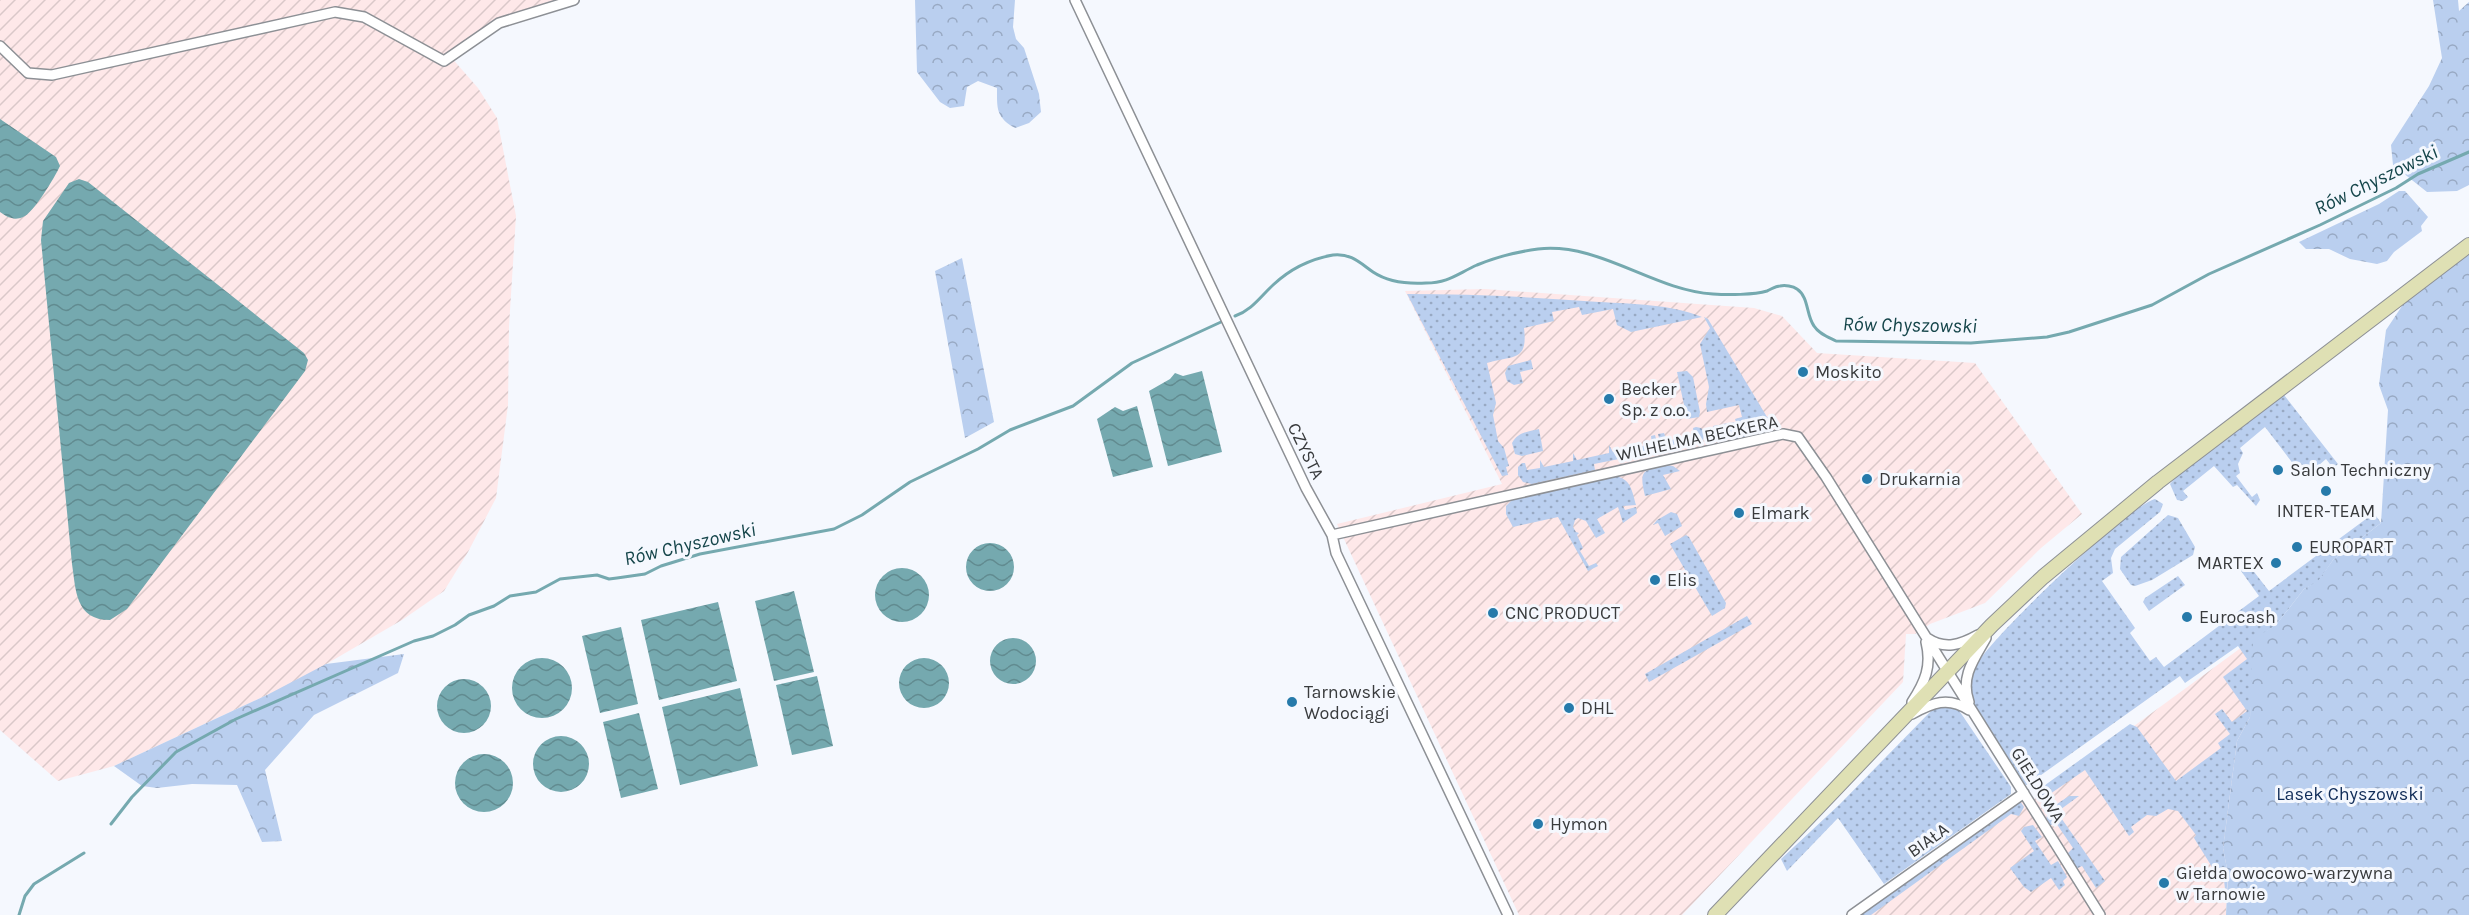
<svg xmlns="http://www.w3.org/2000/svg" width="2469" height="915" viewBox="0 0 2469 915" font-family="Karla,sans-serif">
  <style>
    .industrial { fill: url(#industrial-furrows) }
    .grass { fill: url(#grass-dots) }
    .forest { fill: url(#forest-crowns) }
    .water { fill: url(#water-waves) }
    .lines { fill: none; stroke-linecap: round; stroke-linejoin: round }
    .stream { stroke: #75a9af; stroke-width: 3 }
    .street-casing { stroke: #8d9095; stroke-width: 12 }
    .secondary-casing { stroke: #8d9095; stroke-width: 16 }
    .street { stroke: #fff; stroke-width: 9 }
    .secondary { stroke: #dfe0b4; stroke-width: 14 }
    .poi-dot { fill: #267aaa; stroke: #f5f8fe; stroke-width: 2 }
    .labels { text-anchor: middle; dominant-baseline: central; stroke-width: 6; stroke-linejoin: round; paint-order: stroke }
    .poi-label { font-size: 18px; fill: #393b3d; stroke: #f5f8fe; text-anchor: start }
    .street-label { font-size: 18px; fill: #393b3d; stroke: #f5f8fe }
    .park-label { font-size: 18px; fill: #102c58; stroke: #f5f8fe }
    .water-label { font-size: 20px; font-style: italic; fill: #16464b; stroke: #f5f8fe }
  </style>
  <defs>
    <pattern id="industrial-furrows" width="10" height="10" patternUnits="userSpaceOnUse" patternTransform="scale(1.5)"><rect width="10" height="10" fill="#fee8e9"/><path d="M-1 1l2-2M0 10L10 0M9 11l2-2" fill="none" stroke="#dac8c9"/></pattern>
    <pattern id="grass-dots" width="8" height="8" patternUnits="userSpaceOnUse" patternTransform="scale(1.5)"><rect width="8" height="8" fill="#bacfef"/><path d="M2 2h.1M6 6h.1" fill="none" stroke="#98a9c3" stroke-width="1.8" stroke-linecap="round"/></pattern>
    <pattern id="forest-crowns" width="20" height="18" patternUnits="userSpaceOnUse" patternTransform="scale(1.5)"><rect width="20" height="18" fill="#bacfef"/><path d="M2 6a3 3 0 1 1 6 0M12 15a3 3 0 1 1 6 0" fill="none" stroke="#98a9c3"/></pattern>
    <pattern id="water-waves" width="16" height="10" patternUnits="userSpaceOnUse" patternTransform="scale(1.5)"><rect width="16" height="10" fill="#75a9af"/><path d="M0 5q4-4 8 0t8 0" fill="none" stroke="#618b90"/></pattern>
  </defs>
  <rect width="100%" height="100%" fill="#f5f8fe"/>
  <path class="industrial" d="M0,0H574L499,23L450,56L478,88L497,118L516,216L509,326L508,405L496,498L468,552L444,591L402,620L297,681L114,766L58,781L0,730Z
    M1485,289L1754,308L1782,316L1817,353L1975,363L2082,514L2041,548L1985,603L1930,624L1915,634H1906L1903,682L1682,915H1519L1337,524L1502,484L1405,291Z
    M2253,639L2250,717L2237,741L2223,848L2228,874L2226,915H1860L2024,793L2030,802Z"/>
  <path class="grass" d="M1407,294C1471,294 1534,297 1599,302C1632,304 1671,304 1702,317L1631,332L1617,325L1613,309L1582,315L1579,307L1552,312L1554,321L1524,328C1528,362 1514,355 1487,363L1496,403L1493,415L1498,441L1504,448L1509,466L1506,467L1508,475L1502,476Z
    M1704,317L1708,319L1767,417L1773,414L1767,432L1733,440L1732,438C1722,440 1716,436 1713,426L1718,425L1723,428V436L1731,434L1729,428L1722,424L1736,422L1735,419L1742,417L1739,405L1707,412L1706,404L1709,387L1700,344L1710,328Z
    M1531,360L1533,369L1520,372L1523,383L1514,385L1507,381L1505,373L1508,366Z
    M1687,371L1693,377L1700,412L1699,417L1687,419L1677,372Z
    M2284,395L2338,464L2333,468L2326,459L2304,478L2265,427L2240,448L2243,453L2238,464L2240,473L2236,476L2252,497L2257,493L2260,500L2256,506L2237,485L2233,487L2214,466L2183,491L2188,497L2183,501L2177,500L2170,484L2177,476Z
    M1696,427L1701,428L1705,432L1703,441L1662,450L1658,434L1664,433L1667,441L1694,435L1693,428Z
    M1539,429L1543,451L1522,456L1515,454L1512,443C1518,432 1527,432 1539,429Z
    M1655,435L1659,451L1594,464L1595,470L1532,484L1523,482L1518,475V467L1522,463H1525L1527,470L1540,468V460L1544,467L1573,461V453L1577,460L1609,453V445L1613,452L1652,444L1651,436Z
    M1666,465L1673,466L1680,471L1663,475L1671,489L1645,496C1639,471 1642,470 1666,465Z
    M1614,476C1631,478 1632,491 1636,505L1623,506L1625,510L1636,507L1637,513L1623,523L1618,507L1597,519L1605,533L1596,538L1586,521L1578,518L1575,520L1573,527L1576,532L1579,533L1577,535L1583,548L1580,551L1589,566L1596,563L1598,566L1588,571L1558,517L1513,527L1506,514V506L1514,498Z
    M2155,499L2163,504L2160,512L2115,549L2111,558L2113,573L2102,581L2135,628L2130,633L2150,661L2156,657L2164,667L2259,596L2236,564L2244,559L2269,591L2374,513L2381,523L2333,560L2318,582L2304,589L2276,625L2267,631L2252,696L2250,717L2237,741L2223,848L2228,874L2226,898L2224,880L2217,875L2194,838L2196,835L2178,811L2168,809L2156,816L2147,815L2131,827L2134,832L2129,836L2085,770L2047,796L2038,798L2035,796L2041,788L2130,724L2137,727L2176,781L2221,748L2218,743L2230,734L2215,714L2222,709L2232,722L2247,711L2223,677L2247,659L2238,646L2185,683L2180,676L2027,785L2023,784L1976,709C1972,697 1969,682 1974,669C1985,642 2130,505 2155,499Z
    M1671,512L1677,514L1682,526L1665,536L1658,523L1653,525L1657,520Z
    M2168,515L2178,518L2195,547L2193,555L2152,580L2135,586L2131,585L2120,569L2121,557Z
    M1686,535L1689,537L1726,603L1725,608L1712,616L1670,544Z
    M2178,576L2185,585L2149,611L2143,602L2145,598Z
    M1747,616L1752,624L1649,682L1645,674Z
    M1947,704L1958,709L2011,787V794L1884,884L1838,818L1787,871L1781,859L1840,804L1931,711L1940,705Z
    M2069,796H2079L2057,812L2105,881L2096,888L2082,866L2076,869L2067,854L2073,848L2056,823L2049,826L2046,820L2048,810Z
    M2020,801L2024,807L2019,816L2011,814L2007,817L1871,915H1859Z
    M2033,825L2042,837L2035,841L2051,865L2058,861L2067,877L2063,881L2065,885L2059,890L2051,878L2031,892L2024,887L2010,868L2034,851L2021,831L2024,827Z"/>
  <path class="forest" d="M915,0H1015L1013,27L1016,39L1024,48L1039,94L1041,112L1029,123L1015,128C996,117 997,109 997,88L978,81L967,87L964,106L950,108L940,102L917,72Z
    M2433,0H2458L2459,11L2469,2V185L2457,191L2427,192L2393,165L2391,145L2429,86L2442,58Z
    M2399,191H2405L2428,217L2421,226L2422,231L2394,252L2387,261L2377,264L2350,259L2329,249H2306L2299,242L2379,204Z
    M2469,252V915H2226L2228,874L2223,848L2237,741L2250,717L2253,639L2276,625L2304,589L2318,581L2333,560L2381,523L2388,410L2379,385L2386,330L2408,297Z
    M962,258L994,422L965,438L935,271Z
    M404,654L398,673L314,715L265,770L282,841L262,842L237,785L192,784L157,788L142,786L114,766L267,695L326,664Z"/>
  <path class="water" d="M0,119L56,157L60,166C55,177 33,214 23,217C14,221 7,217 0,212Z
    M79,179L88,182L304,353L308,360L305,371L127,609L110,620C75,620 76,590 72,564L41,240L43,221L69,183Z
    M1202,371L1222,452L1168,466L1149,391L1170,379L1175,373L1183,376Z
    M1137,406L1153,467L1113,477L1097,419L1115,407L1123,411Z
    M966 567a24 24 0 1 1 48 0a24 24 0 1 1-48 0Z
    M875 595a27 27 0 1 1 54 0a27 27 0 1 1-54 0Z
    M794,591L814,672L774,681L755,601Z
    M718,602L737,681L659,700L641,620Z
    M621,627L638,704L600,713L582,636Z
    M990 661a23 23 0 1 1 46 0a23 23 0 1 1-46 0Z
    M512 688a30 30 0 1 1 60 0a30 30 0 1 1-60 0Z
    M899 683a25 25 0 1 1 50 0a25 25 0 1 1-50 0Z
    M817,676L833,746L792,755L776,685Z
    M437 706a27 27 0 1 1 54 0a27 27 0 1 1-54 0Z
    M740,688L758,766L680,785L662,707Z
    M639,713L658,789L621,798L603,722Z
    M533 764a28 28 0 1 1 56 0a28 28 0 1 1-56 0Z
    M455 783a29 29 0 1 1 58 0a29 29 0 1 1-58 0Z"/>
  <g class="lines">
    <path class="stream" d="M1235,316C1252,310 1260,297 1273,285C1290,269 1310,259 1333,255C1351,253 1360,263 1373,272C1388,282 1409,284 1426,283C1448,283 1457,274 1477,265C1496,257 1516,252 1538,249C1600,242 1652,290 1713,294C1727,295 1754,295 1767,291C1772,289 1775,286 1780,286C1785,285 1793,286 1797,289C1809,297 1806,315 1814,326C1819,334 1828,337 1836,341L1971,343L2047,337L2069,332L2152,305L2209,274L2320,225L2396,188L2418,174L2469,152
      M111,824L132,797L176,752L236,719L414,641L433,636L455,625L469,615L494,606L510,596L536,592L560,579L597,575L609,579L617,578L645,574L661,566L700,554L834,529L862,515L910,482L978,449L1010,430L1073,406L1132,363L1221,322
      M19,915L25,896L34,884L84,853"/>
    <defs>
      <path id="street" d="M1075,0L1306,488L1332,535L1336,553L1508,915
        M0,46L28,73L52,75L335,12L364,17L444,61L499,23L574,0
        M1332,535L1783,434L1798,437L1826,477L2100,915
        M1927,638C1945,650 1960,645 1978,635
        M1912,702C1925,682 1932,666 1926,642
        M1969,702C1960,677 1974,659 1986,638
        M1912,714C1932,703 1948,696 1969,710
        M1852,915L2024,793"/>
      <path id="secondary" d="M1715,915L1992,625L2043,577L2158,482L2469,245"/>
    </defs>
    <use href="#street" class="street-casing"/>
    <use href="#secondary" class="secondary-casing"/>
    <use href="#street" class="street"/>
    <use href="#secondary" class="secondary"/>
  </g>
  <g class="poi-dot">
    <circle cx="1803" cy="372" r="6"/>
    <circle cx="1609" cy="399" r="6"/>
    <circle cx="2278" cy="470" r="6"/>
    <circle cx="1867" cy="479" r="6"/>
    <circle cx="2326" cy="491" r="6"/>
    <circle cx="1739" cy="513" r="6"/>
    <circle cx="2297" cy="547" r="6"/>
    <circle cx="2276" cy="563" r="6"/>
    <circle cx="1655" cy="580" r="6"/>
    <circle cx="1493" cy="613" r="6"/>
    <circle cx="2187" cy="617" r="6"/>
    <circle cx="1292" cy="702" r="6"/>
    <circle cx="1569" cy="708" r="6"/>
    <circle cx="1538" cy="824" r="6"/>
    <circle cx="2164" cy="883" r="6"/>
  </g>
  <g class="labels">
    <g class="poi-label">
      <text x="1815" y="372">Moskito</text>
      <text x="1621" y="389">Becker<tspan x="1621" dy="21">Sp. z o.o.</tspan></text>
      <text x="2290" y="470">Salon Techniczny</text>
      <text x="1879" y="479">Drukarnia</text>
      <text x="2326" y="511" text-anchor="middle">INTER-TEAM</text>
      <text x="1751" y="513">Elmark</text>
      <text x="2309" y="547">EUROPART</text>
      <text x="2264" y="563" text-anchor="end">MARTEX</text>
      <text x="1667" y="580">Elis</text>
      <text x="1505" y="613">CNC PRODUCT</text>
      <text x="2199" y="617">Eurocash</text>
      <text x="1304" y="692">Tarnowskie<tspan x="1304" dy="21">Wodociągi</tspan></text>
      <text x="1581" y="708">DHL</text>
      <text x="1550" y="824">Hymon</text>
      <text x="2176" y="873">Giełda owocowo-warzywna<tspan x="2176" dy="21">w Tarnowie</tspan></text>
    </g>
    <g class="street-label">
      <text transform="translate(1697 438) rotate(-12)">WILHELMA BECKERA</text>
      <text transform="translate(1306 451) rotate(64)">CZYSTA</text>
      <text transform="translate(2038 785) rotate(58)">GIEŁDOWA</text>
      <text transform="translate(1928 840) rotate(-35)">BIAŁA</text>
    </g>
    <g class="park-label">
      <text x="2350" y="794">Lasek Chyszowski</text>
    </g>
    <g class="water-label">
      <text transform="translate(2376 180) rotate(-26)">Rów Chyszowski</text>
      <text transform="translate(1910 325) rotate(1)">Rów Chyszowski</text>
      <text transform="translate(690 544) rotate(-13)">Rów Chyszowski</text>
    </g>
  </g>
</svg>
